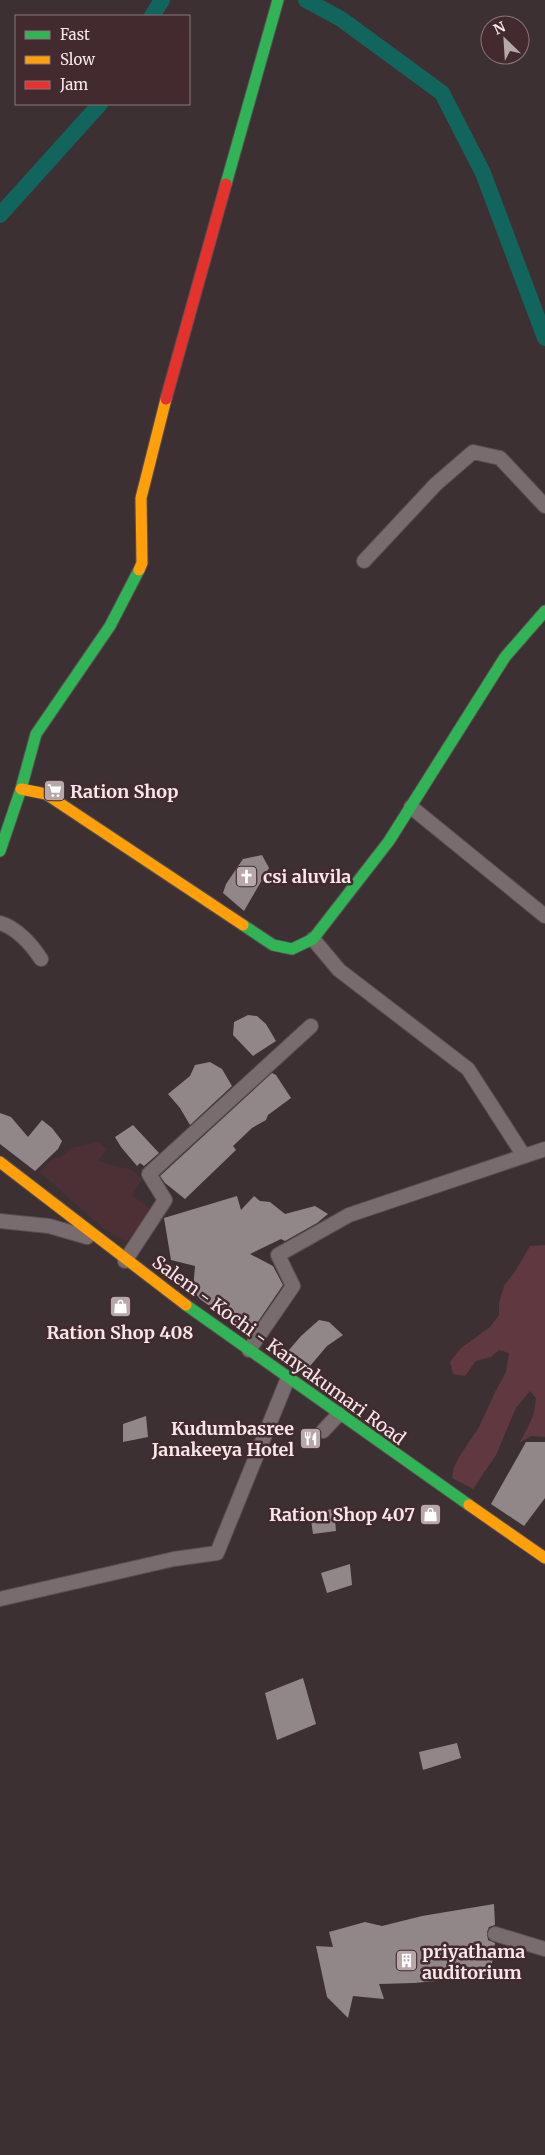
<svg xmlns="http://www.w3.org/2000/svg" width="545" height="2155" viewBox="0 0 545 2155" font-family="Merriweather,serif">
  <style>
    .built { fill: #4c3035 }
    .green { fill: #60383f }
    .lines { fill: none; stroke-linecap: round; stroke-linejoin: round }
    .canal { stroke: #12655d; stroke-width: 16 }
    .building { fill: #928788 }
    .street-casing { stroke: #594e50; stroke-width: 16 }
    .fast-casing { stroke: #594e50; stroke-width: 13 }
    .slow-casing { stroke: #594e50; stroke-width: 13 }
    .jam-casing { stroke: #594e50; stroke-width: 13 }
    .street { stroke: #786c6e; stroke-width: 14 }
    .fast { stroke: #30b455; stroke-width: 11 }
    .slow { stroke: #ff9f0a; stroke-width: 11 }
    .jam { stroke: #e5322d; stroke-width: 11 }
    .labels { text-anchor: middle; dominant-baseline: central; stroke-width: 5; stroke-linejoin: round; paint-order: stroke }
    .poi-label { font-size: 18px; font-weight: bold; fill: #f7e7e9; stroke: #422a2e; text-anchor: start }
    .street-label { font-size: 18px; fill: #f7e7e9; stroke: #422a2e }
  </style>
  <rect width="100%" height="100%" fill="#3c3032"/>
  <path class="built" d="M98,1142L107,1149L98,1160L107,1164L130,1169L142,1179L132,1195L150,1209L138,1229L126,1242L102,1227L40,1172L54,1158H61L71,1148Z"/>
  <path class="green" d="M545,1245V1437L531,1436L519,1443C528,1428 535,1416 536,1398L530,1391L516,1408L496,1455L473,1489L452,1478L454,1467L459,1457L479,1427L496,1390L506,1372L509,1353L499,1350L491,1357L476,1361L465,1376L453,1374L450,1362L461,1348L490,1327L499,1315V1303L504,1286L516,1270L530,1246Z"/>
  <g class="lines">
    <path class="canal" d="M306,0L341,19L442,93L483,173L545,338
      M152,16L162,0
      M0,215L100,104"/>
  </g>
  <path class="building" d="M262,855L269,868L244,911L223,893L226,884L243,859Z
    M248,1015L257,1016L266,1024L276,1041L253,1056L233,1035L234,1022Z
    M210,1062L222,1069L232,1086L190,1125L180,1108L168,1094L190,1076L195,1065Z
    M272,1073L276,1075L291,1098L268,1115L266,1120L252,1128L233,1146L236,1150L185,1199L165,1183L160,1176Z
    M0,1113L11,1117L28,1137L42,1120L52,1128L62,1141L58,1149L35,1171L0,1144Z
    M133,1125L159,1153L144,1166L140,1163L137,1166L121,1147L115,1137Z
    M237,1196L241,1210L254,1196L260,1201L270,1202L285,1214L315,1206L328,1214L317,1223L285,1241L281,1239L250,1254L273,1266L283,1285L255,1326L246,1332L200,1299L193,1290L195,1266L171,1260L164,1218Z
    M319,1320L329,1322L343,1335L327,1346L310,1366L295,1363L289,1350L301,1336Z
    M146,1416L148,1437L123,1442V1424Z
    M526,1442H545V1498L524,1526L491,1504Z
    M334,1509L336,1531L313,1534L310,1512Z
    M350,1564L352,1585L327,1593L321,1573Z
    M303,1678L316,1724L277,1740L265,1693Z
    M457,1743L461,1758L423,1770L419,1752Z
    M494,1904L495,1925L489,1927L487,1932L488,1940L495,1943L490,1976L414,1983L379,1984L384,1999L353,1996L348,2018L327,1997L316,1946L333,1947L329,1932L365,1922L382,1926L422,1916Z"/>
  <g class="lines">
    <defs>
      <path id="street" d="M364,561L436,484L473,452L500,458L545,506
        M411,807L545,916
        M0,923C17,928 32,945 41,959
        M313,939L339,970L468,1069L524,1156
        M0,1221L49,1226L87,1237
        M125,1261L165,1200L149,1174L311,1026
        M249,1350L293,1286L278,1255L349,1215L545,1149
        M323,1431L339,1414
        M0,1599L174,1559L217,1553L288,1378
        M495,1934L545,1949"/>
      <path id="fast" d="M226,184L278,0
        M0,851L21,789L36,734L110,626L139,570
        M243,925L273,945L292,949L313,939L389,841L505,657L545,611
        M186,1305L469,1505"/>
      <path id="slow" d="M139,570L142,563L141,498L166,399
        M21,789L46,794L243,925
        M0,1162L186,1305
        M469,1505L545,1558"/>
      <path id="jam" d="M166,399L226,184"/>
    </defs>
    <use href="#street" class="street-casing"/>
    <use href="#fast" class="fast-casing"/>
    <use href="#slow" class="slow-casing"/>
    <use href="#jam" class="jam-casing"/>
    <use href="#street" class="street"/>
    <use href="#fast" class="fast"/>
    <use href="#slow" class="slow"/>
    <use href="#jam" class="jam"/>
  </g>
  <defs>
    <symbol id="supermarket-square" viewBox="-11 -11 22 22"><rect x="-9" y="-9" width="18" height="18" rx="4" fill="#b6a7a9" stroke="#422a2e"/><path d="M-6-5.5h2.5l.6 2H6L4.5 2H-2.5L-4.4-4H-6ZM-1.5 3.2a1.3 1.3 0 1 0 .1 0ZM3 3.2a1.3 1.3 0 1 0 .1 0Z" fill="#fff"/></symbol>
    <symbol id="church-square" viewBox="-11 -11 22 22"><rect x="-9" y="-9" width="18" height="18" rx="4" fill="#b6a7a9" stroke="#422a2e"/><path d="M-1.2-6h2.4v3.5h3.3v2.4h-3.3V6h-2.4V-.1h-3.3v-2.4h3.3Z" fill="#fff"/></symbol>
    <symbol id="shop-square" viewBox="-11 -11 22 22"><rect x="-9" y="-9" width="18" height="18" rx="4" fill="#b6a7a9" stroke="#422a2e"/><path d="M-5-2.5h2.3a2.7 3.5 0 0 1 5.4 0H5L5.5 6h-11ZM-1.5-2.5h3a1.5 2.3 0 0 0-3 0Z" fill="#fff"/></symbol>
    <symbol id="restaurant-square" viewBox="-11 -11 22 22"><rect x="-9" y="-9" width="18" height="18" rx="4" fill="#b6a7a9" stroke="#422a2e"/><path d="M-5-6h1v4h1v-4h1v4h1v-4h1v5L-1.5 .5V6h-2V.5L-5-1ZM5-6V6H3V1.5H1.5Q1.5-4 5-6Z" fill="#fff"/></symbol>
    <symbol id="building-square" viewBox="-11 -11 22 22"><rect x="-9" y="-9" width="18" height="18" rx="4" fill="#b6a7a9" stroke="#422a2e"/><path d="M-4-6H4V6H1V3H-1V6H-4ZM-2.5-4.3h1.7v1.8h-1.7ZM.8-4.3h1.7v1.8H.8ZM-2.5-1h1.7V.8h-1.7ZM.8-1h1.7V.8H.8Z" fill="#fff"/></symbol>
  </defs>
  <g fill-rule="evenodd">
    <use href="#supermarket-square" x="42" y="778" width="25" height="25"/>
    <use href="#church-square" x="234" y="864" width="25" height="25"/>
    <use href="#shop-square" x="108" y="1294" width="25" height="25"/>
    <use href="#restaurant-square" x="298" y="1426" width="25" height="25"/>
    <use href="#shop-square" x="418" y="1502" width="25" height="25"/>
    <use href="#building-square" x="394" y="1948" width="25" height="25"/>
  </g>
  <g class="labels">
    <g class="poi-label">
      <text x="70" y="791">Ration Shop</text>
      <text x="263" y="876">csi aluvila</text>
      <text x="120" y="1332" text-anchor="middle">Ration Shop 408</text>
      <text x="294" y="1428" text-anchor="end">Kudumbasree<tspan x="294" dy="21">Janakeeya Hotel</tspan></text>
      <text x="415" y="1514" text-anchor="end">Ration Shop 407</text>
      <text x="422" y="1951">priyathama<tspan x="422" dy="21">auditorium</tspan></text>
    </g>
    <g class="street-label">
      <text transform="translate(279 1350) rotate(36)">Salem - Kochi - Kanyakumari Road</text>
    </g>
  </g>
  <rect x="15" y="15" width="175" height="90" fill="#422a2e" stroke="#8a7679"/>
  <rect x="25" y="31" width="25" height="8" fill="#30b455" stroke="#8a7679"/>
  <text x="60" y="40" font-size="15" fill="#f7e7e9">Fast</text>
  <rect x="25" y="56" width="25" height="8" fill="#ff9f0a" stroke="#8a7679"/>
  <text x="60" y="65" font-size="15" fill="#f7e7e9">Slow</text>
  <rect x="25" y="81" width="25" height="8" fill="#e5322d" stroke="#8a7679"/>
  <text x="60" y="90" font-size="15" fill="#f7e7e9">Jam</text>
  <g transform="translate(505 40) rotate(335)"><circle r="24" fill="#422a2e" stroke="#8a7679"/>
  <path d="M0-4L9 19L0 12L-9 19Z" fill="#b6a7a9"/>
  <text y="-8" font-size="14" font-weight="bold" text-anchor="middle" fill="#f7e7e9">N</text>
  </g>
</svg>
